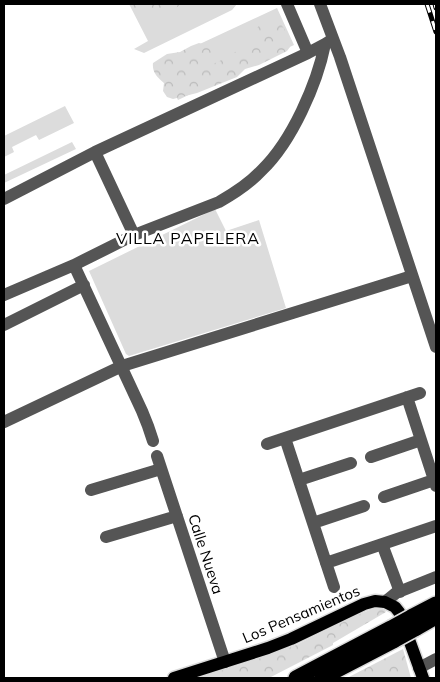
<svg xmlns="http://www.w3.org/2000/svg" width="440" height="682" viewBox="0 0 440 682" font-family="Mulish,sans-serif">
  <style>
    .grass { fill: #dcdcdc }
    .forest { fill: url(#forest-crowns) }
    .lines { fill: none; stroke-linecap: round; stroke-linejoin: round }
    .major-casing { stroke: #dbdbdb; stroke-width: 15 }
    .highway-casing { stroke: #dbdbdb; stroke-width: 18 }
    .minor { stroke: #555; stroke-width: 12 }
    .major { stroke: #000; stroke-width: 12 }
    .highway { stroke: #000; stroke-width: 15 }
    .rail-casing { stroke: #000; stroke-width: 5 }
    .rail { stroke: #fff; stroke-width: 3; stroke-dasharray: 9; stroke-linecap: butt }
    .highway-bridge-casing { stroke: #dbdbdb; stroke-width: 18; stroke-linecap: butt }
    .highway-bridge { stroke: #000; stroke-width: 15 }
    .labels { text-anchor: middle; dominant-baseline: central; stroke-width: 5; stroke-linejoin: round; paint-order: stroke }
    .street-label { font-size: 15px; fill: #000; stroke: #fff }
    .neighbourhood-label { font-size: 16px; letter-spacing: 1px; fill: #000; stroke: #fff }
  </style>
  <defs>
    <pattern id="forest-crowns" width="20" height="18" patternUnits="userSpaceOnUse" patternTransform="scale(1.25)"><rect width="20" height="18" fill="#dcdcdc"/><path d="M2 6a3 3 0 1 1 6 0M12 15a3 3 0 1 1 6 0" fill="none" stroke="#bbb"/></pattern>
  </defs>
  <rect width="100%" height="100%" fill="#fff"/>
  <path class="grass" d="M129,4H237L232,10L144,53L134,49L148,41Z
    M277,8L294,45L178,100L159,63Z
    M65,106L74,123L39,140L36,135L12,147L14,152L4,157V136Z
    M72,142L76,149L4,183V175Z
    M215,209L226,231L259,220L286,308L129,356L126,354L89,271Z"/>
  <path class="forest" d="M132,4H182L174,9L166,8L149,13L135,9Z
    M266,20C269,20 272,20 275,21C286,25 288,38 290,47L287,51L259,65L245,69L237,77L197,93L173,99L167,97L163,91L164,83C157,77 152,72 153,63L167,54L180,52L191,46L199,43L206,45L212,49L210,56L195,68C209,70 246,48 254,36C257,32 255,32 257,28C259,25 263,23 266,20Z
    M375,608L384,609L386,612L333,643V645L269,678H195L242,664L296,645L354,616Z
    M403,649L411,678H347Z"/>
  <g class="lines">
    <defs>
      <path id="major" d="M174,678L268,648L291,639L364,604L375,601L385,602L395,607L399,612L423,678"/>
      <path id="highway" d="M411,617L436,604
        M415,629L436,617
        M296,678L391,628
        M322,678L395,640"/>
    </defs>
    <use href="#major" class="major-casing"/>
    <use href="#highway" class="highway-casing"/>
    <path class="minor" d="M287,4L308,53
      M320,4L340,57L436,347
      M95,152L134,235
      M4,199L95,152L308,53L325,44
      M74,265L142,411L148,426L153,441
      M4,295L74,265L134,235L219,202C235,193 250,183 262,170C292,141 317,84 325,44L333,39
      M4,325L84,285
      M407,397L436,486
      M4,422L122,366L412,276
      M285,438L334,587
      M267,444L420,393
      M157,456L225,662
      M371,457L421,440
      M299,480L351,463
      M91,490L161,469
      M384,497L434,480
      M313,523L364,506
      M106,537L177,516
      M382,544L400,592
      M326,563L436,526
      M385,602L396,593L436,577
      M419,668L436,659"/>
    <use href="#major" class="major"/>
    <use href="#highway" class="highway"/>
    <defs>
      <path id="rail" d="M427,4L436,32
        M435,4L436,8"/>
    </defs>
    <use href="#rail" class="rail-casing"/>
    <use href="#rail" class="rail"/>
    <defs>
      <path id="highway-bridge" d="M391,628L411,617
        M395,640L415,629"/>
    </defs>
    <use href="#highway-bridge" class="highway-bridge-casing"/>
    <use href="#highway-bridge" class="highway-bridge"/>
  </g>
  <g class="labels">
    <g class="street-label">
      <text transform="translate(206 554) rotate(72)">Calle Nueva</text>
      <text transform="translate(301 614) rotate(-23)">Los Pensamientos</text>
    </g>
    <g class="neighbourhood-label">
      <text x="188" y="238">VILLA PAPELERA</text>
    </g>
  </g>
  <rect width="440" height="682" fill="none" stroke="#000000" stroke-width="10"/>
</svg>
